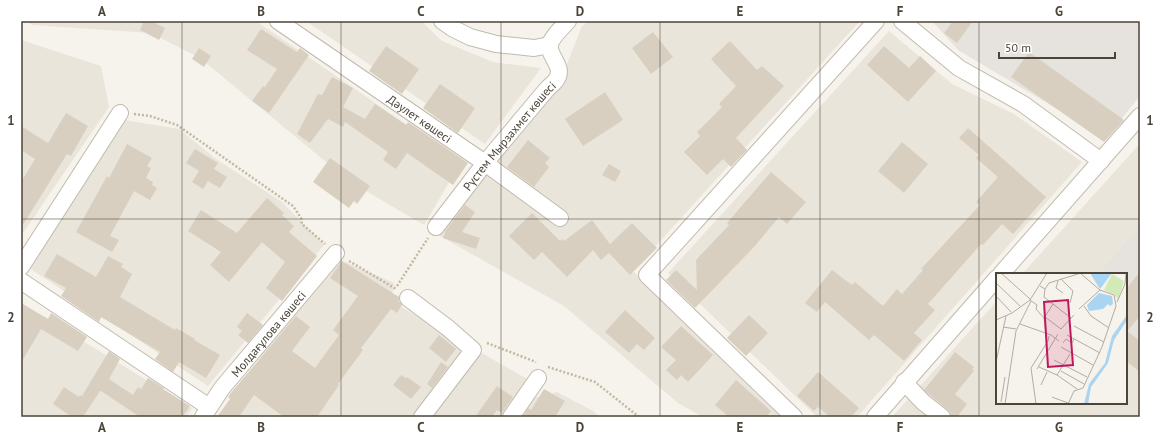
<svg xmlns="http://www.w3.org/2000/svg" width="1161" height="438" viewBox="0 0 1161 438" font-family="'PT Sans',sans-serif">
  <style>
    .residential { fill: #eae5da }
    .industrial { fill: #e6e2dd }
    .building { fill: #d8cfc1 }
    .lines { fill: none; stroke-linecap: round; stroke-linejoin: round }
    .minor-casing { stroke: #c2bbae; stroke-width: 18 }
    .path { stroke: #c4b79f; stroke-width: 2.5; stroke-dasharray: 2 2; stroke-linecap: butt }
    .minor { stroke: #fff; stroke-width: 16 }
    .grid { fill: none; stroke: #4b4439; stroke-width: 1; stroke-opacity: 0.55 }
    .labels { text-anchor: middle; dominant-baseline: central; stroke-width: 3.5; stroke-linejoin: round; paint-order: stroke }
    .street-label { font-size: 12px; fill: #4b4439; stroke: #fff }
    .inset-road { fill: none; stroke: #b2ada4; stroke-width: 1 }
    .view { fill: #c2185b; fill-opacity: 0.15; stroke: #c2185b; stroke-width: 2 }
    .inset-edge { fill: none; stroke: #4b4439; stroke-width: 2 }
    .neatline { fill: none; stroke: #4b4439; stroke-width: 1.5 }
    .grid-label { font-size: 13px; text-anchor: middle; font-weight: bold; fill: #4b4439 }
  </style>
  <rect width="100%" height="100%" fill="#f6f3ec"/>
  <path class="residential" d="M26,21H256L461,162L424,225L349,181L200,58L151,33L32,25Z
    M306,21H421L442,41L493,62L541,68L485,144Z
    M590,21H743L754,23L779,21H860L633,271L783,417H703L678,403L564,306L438,235L557,89L582,26Z
    M889,31L952,84L1014,114L1082,162L857,417H817L668,273Z
    M21,40L101,66L109,107L21,236Z
    M125,120L179,129L216,159L282,202L324,245L208,386L26,266Z
    M1138,146L1140,148V224L1098,274H1022Z
    M338,259L394,283L391,301L527,379L501,417H222L265,350Z
    M997,301V403H1126V357L1140,368V417H892Z
    M21,303L192,408L186,417H21Z
    M557,392L593,411L600,417H521L533,398Z"/>
  <path class="industrial" d="M932,21H1140V96L1106,138L958,50Z
    M1140,224V368L1126,357V274H1098Z"/>
  <path class="building" d="M144,21H151L165,28L159,40L140,30Z
    M953,21H973L957,43L944,33Z
    M261,29L297,52L300,48L309,55L269,113L252,101L263,86L265,87L277,69L247,50Z
    M653,32L673,57L651,74L632,48Z
    M730,41L757,70L762,66L784,86L736,138L747,150L731,167L723,159L707,175L684,152L700,136L697,132L722,107L719,104L736,86L711,59Z
    M386,46L419,69L402,94L369,71Z
    M884,46L909,68L920,56L936,71L908,102L867,65Z
    M199,48L211,56L204,67L192,59Z
    M1029,52L1124,120L1104,142L1011,77Z
    M332,77L353,88L343,107L365,119L375,104L406,125L408,122L468,163L453,185L407,153L396,169L383,160L388,152L345,122L343,127L328,119L310,143L297,134L318,94L322,95Z
    M440,84L475,108L458,133L423,108Z
    M605,92L623,120L583,146L565,119Z
    M66,113L88,126L71,156L67,154L21,228V182L35,159L21,150V126L48,143Z
    M968,128L1046,197L1013,234L1002,224L983,245L981,244L928,304L935,310L914,333L922,340L904,361L874,335L869,340L825,302L817,312L805,303L832,270L852,285L855,282L883,306L897,289L902,294L923,270L921,269L980,205L976,202L998,177L976,158L979,155L959,138Z
    M528,140L550,158L545,163L549,167L534,187L507,167Z
    M902,142L928,164L904,193L878,171Z
    M127,144L152,158L147,166L151,168L146,178L153,182L152,185L157,188L150,200L134,191L110,236L119,240L112,252L76,232L107,176L109,178Z
    M195,149L218,163L214,169L227,177L220,188L208,181L203,189L192,182L199,171L186,163Z
    M330,158L370,186L357,204L354,201L349,208L313,182Z
    M609,164L621,171L615,182L602,175Z
    M771,172L806,202L787,224L779,217L754,247L695,308L666,280L676,270L697,290L696,260L729,225L727,223Z
    M267,198L284,213L282,215L294,226L289,232L317,256L282,301L266,288L285,262L262,242L229,282L210,265L221,252L188,231L201,210L237,233Z
    M465,205L475,212L462,232L480,238L476,249L443,238L446,230Z
    M532,213L560,241L562,239L564,241L592,220L610,244L632,223L657,248L630,275L609,253L601,260L593,250L567,277L542,252L534,260L509,236Z
    M57,254L96,277L108,256L123,264L121,267L132,274L120,297L175,330L176,328L195,339L194,340L220,355L206,378L179,362L173,372L155,359L160,352L101,317L99,322L61,296L66,288L44,276Z
    M342,261L399,297V301L402,305L397,313L391,309L361,348L363,350L338,384L339,385L317,417H284L254,395L239,417H217L230,399L228,397L230,394L296,316L310,327L292,351L315,368L339,335L333,330L358,296L330,278Z
    M1140,272V316L1127,331L1140,341V372L1126,361V289Z
    M21,303L48,319L51,313L87,337L78,351L41,329L21,363Z
    M625,310L655,338L644,350L637,344L629,353L605,332Z
    M247,313L263,325L248,343L238,335L242,331L237,327Z
    M749,315L768,333L746,356L727,338Z
    M681,326L713,355L688,382L681,375L677,380L666,370L676,360L661,347Z
    M439,335L456,349L446,362L429,348Z
    M109,351L120,359L109,379L133,395L138,387L141,389L148,378L164,388L163,389L190,406L182,417H140L101,391H100L83,417H72L53,404L64,387L79,397L80,395L82,396Z
    M955,352L974,367L972,369L974,371L955,394L967,404L957,417H951V413L948,410L924,390Z
    M441,362L448,367L432,388L427,384Z
    M818,372L859,408L851,417H830L818,407L814,411L797,396Z
    M401,375L406,378L407,377L421,387L411,399L393,385Z
    M736,380L771,411L766,417H729L715,405Z
    M497,386L513,397L502,413L497,410L492,417H475Z
    M544,389L565,401L555,417H523L528,408L531,410Z"/>
  <g class="lines">
    <defs>
      <g id="minor">
        <path id="s1" d="M278,21L485,163L560,218"/>
        <path d="M442,21L452,28L470,37L496,44L534,48L550,45"/>
        <path d="M902,21L959,68L1023,104L1101,161"/>
        <path id="s2" d="M436,227L485,163L547,89C550,86 554,83 556,80C566,67 547,56 550,44C553,35 562,28 568,21"/>
        <path d="M21,267L120,113"/>
        <path d="M1001,274L1140,116"/>
        <path d="M21,281L209,407"/>
        <path d="M408,298L448,328L473,350L422,417"/>
        <path d="M904,382L923,402L942,417"/>
        <path id="s3" d="M203,417L222,388L336,253"/>
        <path d="M511,417L538,378"/>
        <path d="M794,417L647,275L876,21"/>
        <path d="M875,417L997,278"/>
      </g>
    </defs>
    <use href="#minor" class="minor-casing"/>
    <path class="path" d="M134,114L150,116L177,125L293,206L301,218L302,224L325,244
      M349,261L396,289
      M397,286L428,238
      M487,343L536,362
      M548,367L595,382L639,417"/>
    <use href="#minor" class="minor"/>
  </g>
  <path class="grid" d="M182,21V417M341,21V417M501,21V417M660,21V417M820,21V417M979,21V417M21,219H1140"/>
  <g class="labels">
    <g class="street-label">
      <text stroke="none"><textPath href="#s1" startOffset="172">Дәулет көшесі</textPath></text>
      <text stroke="none"><textPath href="#s2" startOffset="117">Рүстем Мырзахмет көшесі</textPath></text>
      <text stroke="none"><textPath href="#s3" startOffset="106">Молдағұлова көшесі</textPath></text>
    </g>
  </g>
  <g transform="translate(996 273)">
    <rect width="131" height="131" fill="#f6f3ec"/>
    <path d="M116,1L128,8L122,27L118,21L108,17Z" fill="#d2eab5"/>
    <path d="M94,0H116L104,16ZM103,20L116,23L117,31L114,33L112,31L107,36L93,38L91,32ZM131,42V47L118,67L112,90L95,114L92,131H88L93,111L109,90L116,63Z" fill="#a9d4f2"/>
    <path class="inset-road" d="M5,0L34,26M65,6L77,18L74,30M62,8L60,15L67,20M0,10L24,33M44,13L49,16L48,24L75,45M49,16L53,10L85,0M0,23L15,39M34,27L41,32L40,36L48,45L50,61M121,29L129,11L130,0M88,33L95,43L113,55M83,36L104,17M49,44L65,56L78,42M48,45L57,31M0,47L16,40L34,27L51,0M24,51L55,62L63,68M78,53L108,69M7,54L20,56M71,62L104,80M67,70L70,66L76,70L78,66M65,74L97,92M58,87L91,104M0,89L10,43M43,94L61,102L81,116M41,96L62,61M65,98L88,111M61,102L74,81M45,112L51,99M56,124L72,130M5,129L9,104M9,131L20,58L35,28M40,131L35,95L52,68L53,63M72,131L78,118L87,115L106,74L120,33L118,22L104,17L84,0"/>
    <path class="view" d="M72,27L77,92L52,94L48,29Z"/>
    <rect width="131" height="131" class="inset-edge"/>
  </g>
  <rect width="1161" height="438" fill="none" stroke="#ffffff" stroke-width="44"/>
  <path d="M999 52v6h116v-6" fill="none" stroke="#4b4439" stroke-width="2"/>
  <text x="1005" y="52" font-size="12" fill="#4b4439" stroke="#ffffff" stroke-width="3" paint-order="stroke">50 m</text>
  <rect x="22" y="22" width="1117" height="394" class="neatline"/>
  <g class="grid-label">
    <text x="102" y="16">A</text>
    <text x="261" y="16">B</text>
    <text x="421" y="16">C</text>
    <text x="580" y="16">D</text>
    <text x="740" y="16">E</text>
    <text x="900" y="16">F</text>
    <text x="1059" y="16">G</text>
    <text x="11" y="125">1</text>
    <text x="1150" y="125">1</text>
    <text x="11" y="322">2</text>
    <text x="1150" y="322">2</text>
    <text x="102" y="432">A</text>
    <text x="261" y="432">B</text>
    <text x="421" y="432">C</text>
    <text x="580" y="432">D</text>
    <text x="740" y="432">E</text>
    <text x="900" y="432">F</text>
    <text x="1059" y="432">G</text>
  </g>
</svg>
